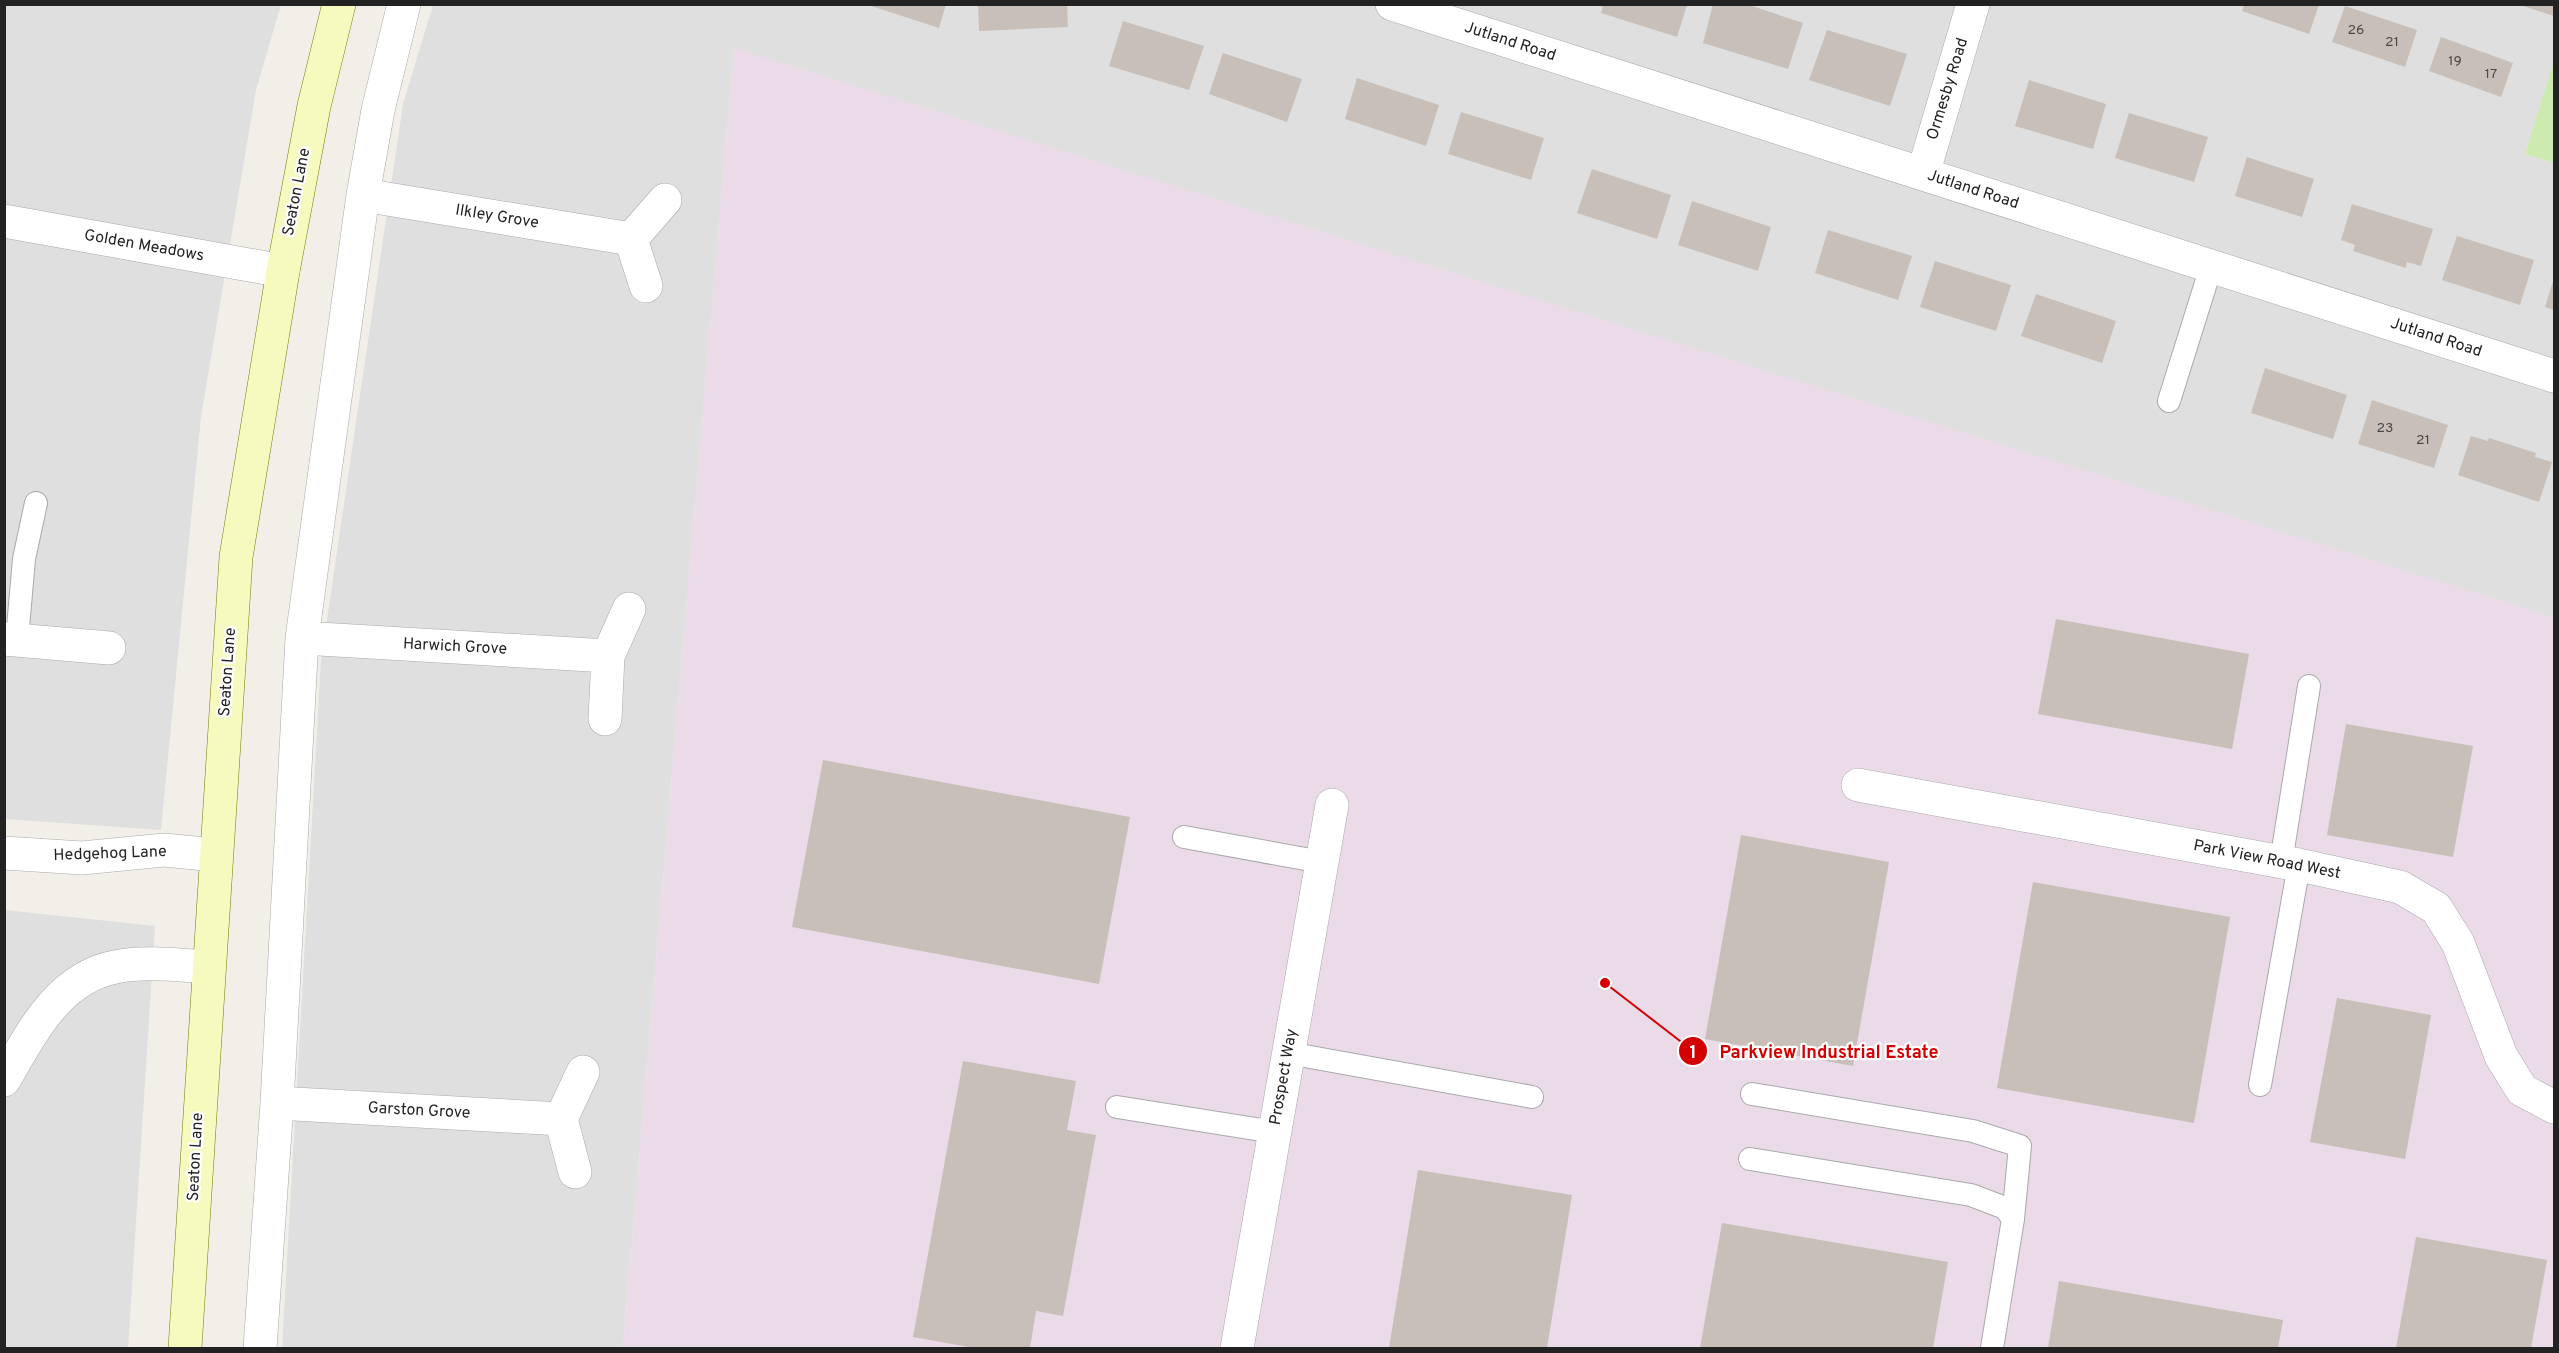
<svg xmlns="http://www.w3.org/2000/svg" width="2559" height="1353" viewBox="0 0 2559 1353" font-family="Overpass,sans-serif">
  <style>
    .residential { fill: #e0dfdf }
    .industrial { fill: #ebdbe8 }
    .grass { fill: #cdebb0 }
    .building { fill: #c7bfb8 }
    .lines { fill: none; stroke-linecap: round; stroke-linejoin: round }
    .service-casing { stroke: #a9a9a9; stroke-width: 24 }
    .minor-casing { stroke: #a9a9a9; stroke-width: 34 }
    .secondary-casing { stroke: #707d05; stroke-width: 34 }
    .service { stroke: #fff; stroke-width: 22 }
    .minor { stroke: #fff; stroke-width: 33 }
    .secondary { stroke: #f7fabf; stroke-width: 33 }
    .labels { text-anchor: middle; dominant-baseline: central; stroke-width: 4.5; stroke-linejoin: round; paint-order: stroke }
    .number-label { font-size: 14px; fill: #4b4948 }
    .street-label { font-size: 16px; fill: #222; stroke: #fff }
    .leader { fill: none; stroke: #d40000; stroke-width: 2 }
    .callout-dot { fill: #d40000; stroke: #fff; stroke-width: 2 }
    .mark-label { font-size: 18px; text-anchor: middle; font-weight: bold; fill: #fff }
    .callout-label { font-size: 18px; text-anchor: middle; font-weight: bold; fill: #d40000; stroke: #fff; stroke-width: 4.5; stroke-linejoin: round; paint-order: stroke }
  </style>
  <rect width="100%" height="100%" fill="#f2efe9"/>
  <path class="residential" d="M4,5H281L256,90L201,417L161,830L5,819Z
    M433,5H2554V60L2525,154L2554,163V619L734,49L623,1348H282L321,660L403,104Z
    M5,910L155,926L128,1348H5Z"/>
  <path class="industrial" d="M734,48L2554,617V1348H623Z"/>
  <path class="grass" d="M2554,60V163L2525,154Z"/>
  <path class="building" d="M865,4H946L939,28Z
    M978,4H1067L1068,27L979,31Z
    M1713,4H1746L1803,23L1788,69L1703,43Z
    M2520,4H2554V16L2520,5Z
    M1603,5H1687L1677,37L1601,13Z
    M2244,5H2319L2309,34L2242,11Z
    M2345,6L2417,30L2405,67L2332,42Z
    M1123,21L1204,46L1189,90L1109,66Z
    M1827,30L1907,54L1890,106L1809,80Z
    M2441,37L2513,63L2501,97L2429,71Z
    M1223,53L1302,79L1287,122L1209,94Z
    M1357,78L1439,105L1426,146L1345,119Z
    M2029,80L2106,104L2093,149L2015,126Z
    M1461,112L1544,138L1531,180L1448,154Z
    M2129,113L2208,137L2194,182L2115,158Z
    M2247,157L2314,179L2302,217L2235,196Z
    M1592,169L1671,195L1657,239L1577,213Z
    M1692,201L1771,227L1758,271L1678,245Z
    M2352,204L2433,229L2421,266L2407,262L2406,268L2353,251L2355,245L2341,240Z
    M1828,230L1912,256L1898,300L1815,273Z
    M2457,236L2534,260L2520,305L2442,280Z
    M1935,261L2011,285L1996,331L1920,307Z
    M2554,278V310L2545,307Z
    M2036,294L2116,321L2102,363L2021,336Z
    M2265,368L2347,395L2333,439L2251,413Z
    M2372,400L2448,425L2434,468L2358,444Z
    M2471,436L2488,441L2489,438L2536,453L2535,457L2552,462L2539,502L2458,475Z
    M2056,619L2249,654L2232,749L2038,714Z
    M2346,724L2473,746L2453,857L2327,835Z
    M823,760L1130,817L1099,984L792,927Z
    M1741,835L1889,862L1853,1066L1705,1039Z
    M2033,882L2230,917L2194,1123L1997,1088Z
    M2337,998L2431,1015L2405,1159L2310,1142Z
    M963,1061L1076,1081L1067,1130L1096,1135L1063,1316L1036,1311L1030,1348H974L913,1337Z
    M1418,1170L1572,1195L1547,1348H1389Z
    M1722,1223L1948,1262L1933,1348H1700Z
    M2416,1237L2547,1260L2531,1348H2396Z
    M2059,1281L2283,1320L2278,1348H2048Z"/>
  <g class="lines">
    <defs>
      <path id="service" d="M2169,401L2211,267
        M17,639L24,559L36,503
        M1184,837L1322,862
        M2281,862L2309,686
        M1288,1053L1532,1097
        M2260,1085L2299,865
        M1752,1094L1973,1131L2020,1146L2013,1219
        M1117,1107L1275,1132
        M1750,1159L1971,1195L2005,1208L2013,1219L1992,1348"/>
      <path id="minor" d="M1392,4L2554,376
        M1923,174L1973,4
        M363,195L631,239
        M4,221L283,271
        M646,286L631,239L665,200
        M302,638L608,656
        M4,639L109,648
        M605,719L608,656L629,609
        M1858,785L2299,865L2400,887L2436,908L2458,943L2501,1056L2522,1090L2554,1107
        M4,853L82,858L164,850L216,855
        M4,1080C31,1034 58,978 115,967C145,961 177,965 208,967
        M277,1103L561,1119
        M575,1172L561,1119L583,1072
        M260,1348L277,1103L302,638L363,195L378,110L404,4
        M1237,1348L1332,805"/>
      <path id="secondary" d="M185,1348L236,557L283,271L314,106L339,4"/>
    </defs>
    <use href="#service" class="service-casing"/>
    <use href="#minor" class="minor-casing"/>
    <use href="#secondary" class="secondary-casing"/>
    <use href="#service" class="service"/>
    <use href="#minor" class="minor"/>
    <use href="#secondary" class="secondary"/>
  </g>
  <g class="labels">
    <g class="number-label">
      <text x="2356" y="30">26</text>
      <text x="2392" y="42">21</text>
      <text x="2455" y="61">19</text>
      <text x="2491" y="74">17</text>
      <text x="2385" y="428">23</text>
      <text x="2423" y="440">21</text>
    </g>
    <g class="street-label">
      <text transform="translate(1510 42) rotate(18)">Jutland Road</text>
      <text transform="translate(1948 89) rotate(-73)">Ormesby Road</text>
      <text transform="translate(1973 190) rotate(18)">Jutland Road</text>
      <text transform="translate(297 192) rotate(-79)">Seaton Lane</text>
      <text transform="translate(497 217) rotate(9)">Ilkley Grove</text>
      <text transform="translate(144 246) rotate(10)">Golden Meadows</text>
      <text transform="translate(2436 338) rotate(18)">Jutland Road</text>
      <text transform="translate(455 647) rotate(3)">Harwich Grove</text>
      <text transform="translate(228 672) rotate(-86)">Seaton Lane</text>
      <text transform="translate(110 854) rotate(-2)">Hedgehog Lane</text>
      <text transform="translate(2267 860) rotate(11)">Park View Road West</text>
      <text transform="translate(1284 1077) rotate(-80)">Prospect Way</text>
      <text transform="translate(419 1111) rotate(3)">Garston Grove</text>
      <text transform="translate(196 1157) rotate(-87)">Seaton Lane</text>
    </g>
  </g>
  <path class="leader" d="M1605 983L1693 1051"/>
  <g class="callout-dot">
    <circle cx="1605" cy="983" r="6"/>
    <circle cx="1693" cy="1051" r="15"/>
  </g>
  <g class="mark-label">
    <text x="1693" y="1058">1</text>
  </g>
  <g class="callout-label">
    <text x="1829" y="1058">Parkview Industrial Estate</text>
  </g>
  <rect width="2559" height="1353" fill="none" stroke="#222222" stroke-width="12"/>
</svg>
